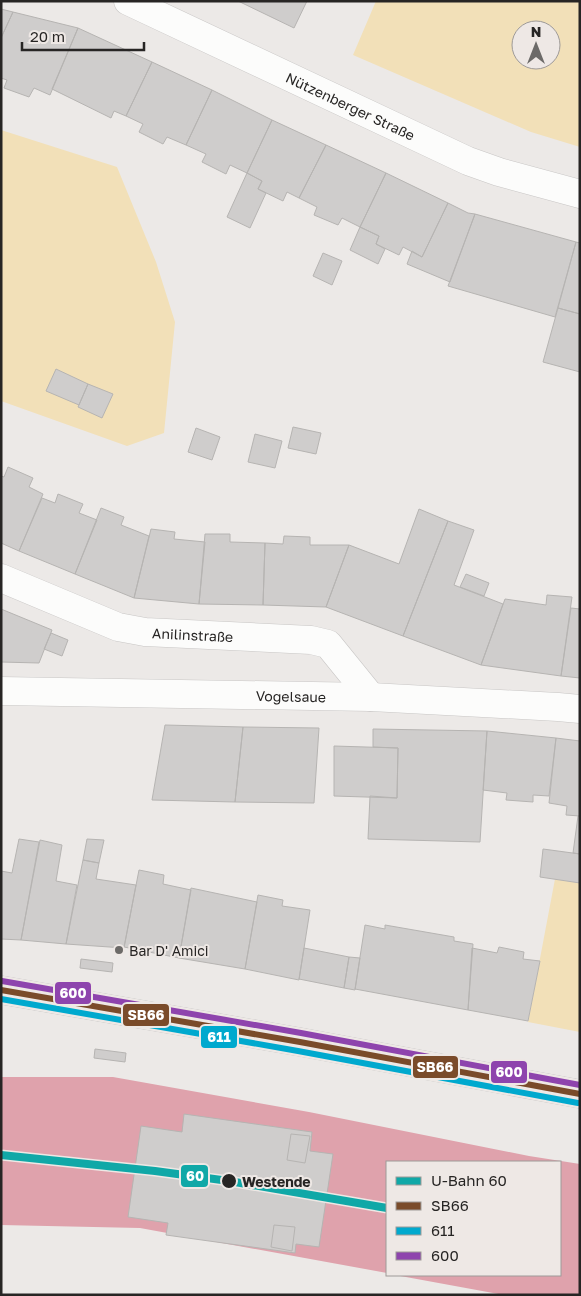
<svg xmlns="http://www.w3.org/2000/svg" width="581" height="1296" viewBox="0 0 581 1296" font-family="'Golos Text',sans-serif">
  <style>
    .green { fill: #f2e0b8; fill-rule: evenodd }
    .water { fill: #dfa2ac }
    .building { fill: #cfcdcc; stroke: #b6b4b2 }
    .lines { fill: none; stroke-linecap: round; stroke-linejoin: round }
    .minor-casing { stroke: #c8c6c5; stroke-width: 29 }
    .tertiary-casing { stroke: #c8c6c5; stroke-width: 29 }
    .primary-casing { stroke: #c8c6c5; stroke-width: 29 }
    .minor { stroke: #fcfcfb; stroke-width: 28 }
    .tertiary { stroke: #fcfcfb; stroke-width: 28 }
    .primary { stroke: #fcfcfb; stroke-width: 28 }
    .bus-1-casing { stroke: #eee8e5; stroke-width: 10 }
    .bus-2-casing { stroke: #eee8e5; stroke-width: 10 }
    .bus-3-casing { stroke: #eee8e5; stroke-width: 10 }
    .bus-1 { stroke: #7a4b2a; stroke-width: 6 }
    .bus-2 { stroke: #00a9ce; stroke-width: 6 }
    .bus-3 { stroke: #8e44ad; stroke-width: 6 }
    .metro-1-casing { stroke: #eee8e5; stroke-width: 11 }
    .metro-1 { stroke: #10a8a7; stroke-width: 8 }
    .poi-dot { fill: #6c6a68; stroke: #eee8e5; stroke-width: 2 }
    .stop-dot { fill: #272524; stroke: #eee8e5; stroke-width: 2 }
    .labels { text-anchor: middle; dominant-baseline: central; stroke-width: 4; stroke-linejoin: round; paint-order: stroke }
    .street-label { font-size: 14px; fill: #272524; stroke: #eee8e5 }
    .poi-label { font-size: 14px; fill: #272524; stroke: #eee8e5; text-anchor: start }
    .stop-label { font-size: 14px; font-weight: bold; fill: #272524; stroke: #eee8e5; text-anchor: start }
    .line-badge { stroke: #eee8e5; stroke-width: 2 }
    .badge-label { font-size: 14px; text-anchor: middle; font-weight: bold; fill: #fff }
  </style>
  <rect width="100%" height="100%" fill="#ece9e7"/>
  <path class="green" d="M376,1H580V147L531,132L353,55ZM521,30H551V60H521Z
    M1,130L117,167L156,262L175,322L164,433L127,446L1,401Z
    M555,879L580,883V1032L528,1022Z"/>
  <path class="water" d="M1,1077H113L309,1112L529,1156L580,1164V1295H504L395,1275H560V1162H387V1273L140,1228L1,1225Z"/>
  <path class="building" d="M238,1H307L294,28Z
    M1,9L13,12L1,38Z
    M13,12L78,28L50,95L34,88L29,97L4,88L7,80L1,78V38Z
    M78,28L152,62L126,116L114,111L111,118L52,89Z
    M152,62L212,90L186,145L167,137L163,144L139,132L143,124L126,116Z
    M212,90L272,120L247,173L230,165L226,174L202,162L206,154L186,145Z
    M272,120L326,145L299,198L287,192L283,201L258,189L262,181L247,173Z
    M326,145L386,173L360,227L342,218L338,225L314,215L317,207L299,198Z
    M247,173L262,181L258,189L266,193L250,228L227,217Z
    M386,173L448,203L422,257L403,247L399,255L376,244L379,236L360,227Z
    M448,203L468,213L475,214L450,282L407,264L412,251L422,257Z
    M475,214L576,242L555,317L448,286Z
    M360,227L379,236L376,244L385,249L378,264L350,250Z
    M576,242L580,243V314L558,308Z
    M323,253L342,261L332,285L313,276Z
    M558,308L580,314V372L543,362Z
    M56,369L88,384L79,405L46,391Z
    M88,384L113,394L102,418L78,407Z
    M293,427L321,433L316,454L288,448Z
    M196,428L220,437L212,460L188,452Z
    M255,434L282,441L275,468L248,462Z
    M8,467L33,478L29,487L43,494L19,551L1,543V476L4,477Z
    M58,494L83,504L79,513L97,520L75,574L19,551L42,498L55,503Z
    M101,508L124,517L121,525L149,536L134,598L75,574Z
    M419,509L448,521L403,636L326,607L349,545L399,564Z
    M448,521L474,530L454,585L503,604L481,665L403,636Z
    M151,529L175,532L174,539L205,542L199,604L134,598Z
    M205,534H230V542L265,543L263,605L199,604Z
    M284,536L310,537V545H349L326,607L263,605L265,543L283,544Z
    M466,574L489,583L484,596L460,587Z
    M547,595L572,597L561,676L481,665L505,599L546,605Z
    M571,608L580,609V678L561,676Z
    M1,609L52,630L39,663L1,662Z
    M51,633L68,640L62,656L44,649Z
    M165,725L243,727L235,802L152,800Z
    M243,727L319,728L314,803L235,802Z
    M373,729L487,731L480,842L368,839L370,796L397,798L398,748L373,747Z
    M487,731L556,738L549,796L533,795V802L506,800L507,793L483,790Z
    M556,738L580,741V816L566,815L567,806L549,803Z
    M334,746L398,748L397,798L334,796Z
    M578,816H580V854L573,853Z
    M19,839L39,842L21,940L1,939V871L12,873Z
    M87,839L104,840L99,863L83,860Z
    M40,840L62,845L56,881L77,885L66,944L21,940Z
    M543,849L580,854V883L540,877Z
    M83,860L99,863L96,879L136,885L124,948L66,944Z
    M139,870L164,875L163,884L191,890L179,958L124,947Z
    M191,888L257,902L245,969L179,958Z
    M258,895L283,900L282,906L310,910L299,980L245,969Z
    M365,925L385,929V925L454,937V941L473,944L468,1010L355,989Z
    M499,947L524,952L523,959L540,961L528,1021L468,1010L472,948L497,953Z
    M304,948L349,957L344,988L299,979Z
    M349,957L360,958L355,990L344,988Z
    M81,959L113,963L112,972L80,968Z
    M95,1049L126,1053L125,1062L94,1058Z
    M184,1114L312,1132L310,1151L333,1154L319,1247L296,1244L295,1253L166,1235L168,1223L128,1217L141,1126L182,1132Z
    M291,1134L310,1136L305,1163L287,1160Z
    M274,1225L295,1227L292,1251L271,1247Z"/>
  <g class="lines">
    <defs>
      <g id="minor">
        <path id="s1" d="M1,578L118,627L145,632L311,640L328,644L371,697"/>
        <path id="s2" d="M1,691L371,697L558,707L580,709"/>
      </g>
      <g id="tertiary">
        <path id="s3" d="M128,1L468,161L499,172L580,194"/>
      </g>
      <path id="primary" d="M1,990L300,1042L580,1094"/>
    </defs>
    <use href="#minor" class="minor-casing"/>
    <use href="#tertiary" class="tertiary-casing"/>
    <use href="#primary" class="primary-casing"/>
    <use href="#minor" class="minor"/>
    <use href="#tertiary" class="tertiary"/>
    <use href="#primary" class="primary"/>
    <defs>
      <path id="bus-1" d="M1,990L300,1042L580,1094"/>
      <path id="bus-2" d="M1,999L298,1051L578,1103"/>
      <path id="bus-3" d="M2,981L301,1033L580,1085"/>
    </defs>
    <use href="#bus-1" class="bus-1-casing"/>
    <use href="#bus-2" class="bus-2-casing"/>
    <use href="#bus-3" class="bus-3-casing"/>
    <use href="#bus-1" class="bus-1"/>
    <use href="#bus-2" class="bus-2"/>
    <use href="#bus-3" class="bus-3"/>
    <defs>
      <path id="metro-1" d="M1,1155L155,1171L229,1181L387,1208"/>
    </defs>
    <use href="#metro-1" class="metro-1-casing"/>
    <use href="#metro-1" class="metro-1"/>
  </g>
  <circle class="poi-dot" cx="119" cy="950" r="5"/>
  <circle class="stop-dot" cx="229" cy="1181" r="8"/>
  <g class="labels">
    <g class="street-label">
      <text stroke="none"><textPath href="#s3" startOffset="246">Nützenberger Straße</textPath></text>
      <text stroke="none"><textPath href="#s1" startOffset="202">Anilinstraße</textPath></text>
      <text stroke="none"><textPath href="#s2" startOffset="290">Vogelsaue</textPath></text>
    </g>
    <g class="poi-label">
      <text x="129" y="950">Bar D' Amici</text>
    </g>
    <g class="stop-label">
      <text x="242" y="1181">Westende</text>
    </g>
  </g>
  <g class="line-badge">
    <rect x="54" y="981" width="38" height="24" rx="5" fill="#8e44ad"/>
    <rect x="122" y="1003" width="48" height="24" rx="5" fill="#7a4b2a"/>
    <rect x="200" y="1025" width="38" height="24" rx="5" fill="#00a9ce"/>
    <rect x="412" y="1055" width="47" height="24" rx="5" fill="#7a4b2a"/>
    <rect x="490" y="1060" width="38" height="24" rx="5" fill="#8e44ad"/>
    <rect x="180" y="1164" width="29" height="24" rx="5" fill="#10a8a7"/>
  </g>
  <g class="badge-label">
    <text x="73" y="998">600</text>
    <text x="146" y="1020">SB66</text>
    <text x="219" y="1042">611</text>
    <text x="435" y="1072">SB66</text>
    <text x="509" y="1077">600</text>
    <text x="195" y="1181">60</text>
  </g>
  <rect width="581" height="1296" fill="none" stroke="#272524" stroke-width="5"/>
  <rect x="386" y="1161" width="175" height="115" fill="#eee8e5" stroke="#9e9a98"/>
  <rect x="396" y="1177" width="25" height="8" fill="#10a8a7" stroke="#9e9a98"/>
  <text x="431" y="1186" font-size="15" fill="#272524">U-Bahn 60</text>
  <rect x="396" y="1202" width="25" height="8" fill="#7a4b2a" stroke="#9e9a98"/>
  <text x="431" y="1211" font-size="15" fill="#272524">SB66</text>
  <rect x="396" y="1227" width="25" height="8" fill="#00a9ce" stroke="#9e9a98"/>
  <text x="431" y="1236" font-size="15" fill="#272524">611</text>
  <rect x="396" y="1252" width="25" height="8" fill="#8e44ad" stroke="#9e9a98"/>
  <text x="431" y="1261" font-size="15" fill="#272524">600</text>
  <g transform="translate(536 45)"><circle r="24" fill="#eee8e5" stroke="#9e9a98"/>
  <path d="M0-4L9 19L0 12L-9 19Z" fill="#6c6a68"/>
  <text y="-8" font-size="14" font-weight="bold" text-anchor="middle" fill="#272524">N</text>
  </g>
  <path d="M22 42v8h122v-8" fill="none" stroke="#272524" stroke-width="2.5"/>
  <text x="30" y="42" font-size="15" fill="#272524" stroke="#eee8e5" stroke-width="4" paint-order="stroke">20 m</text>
</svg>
